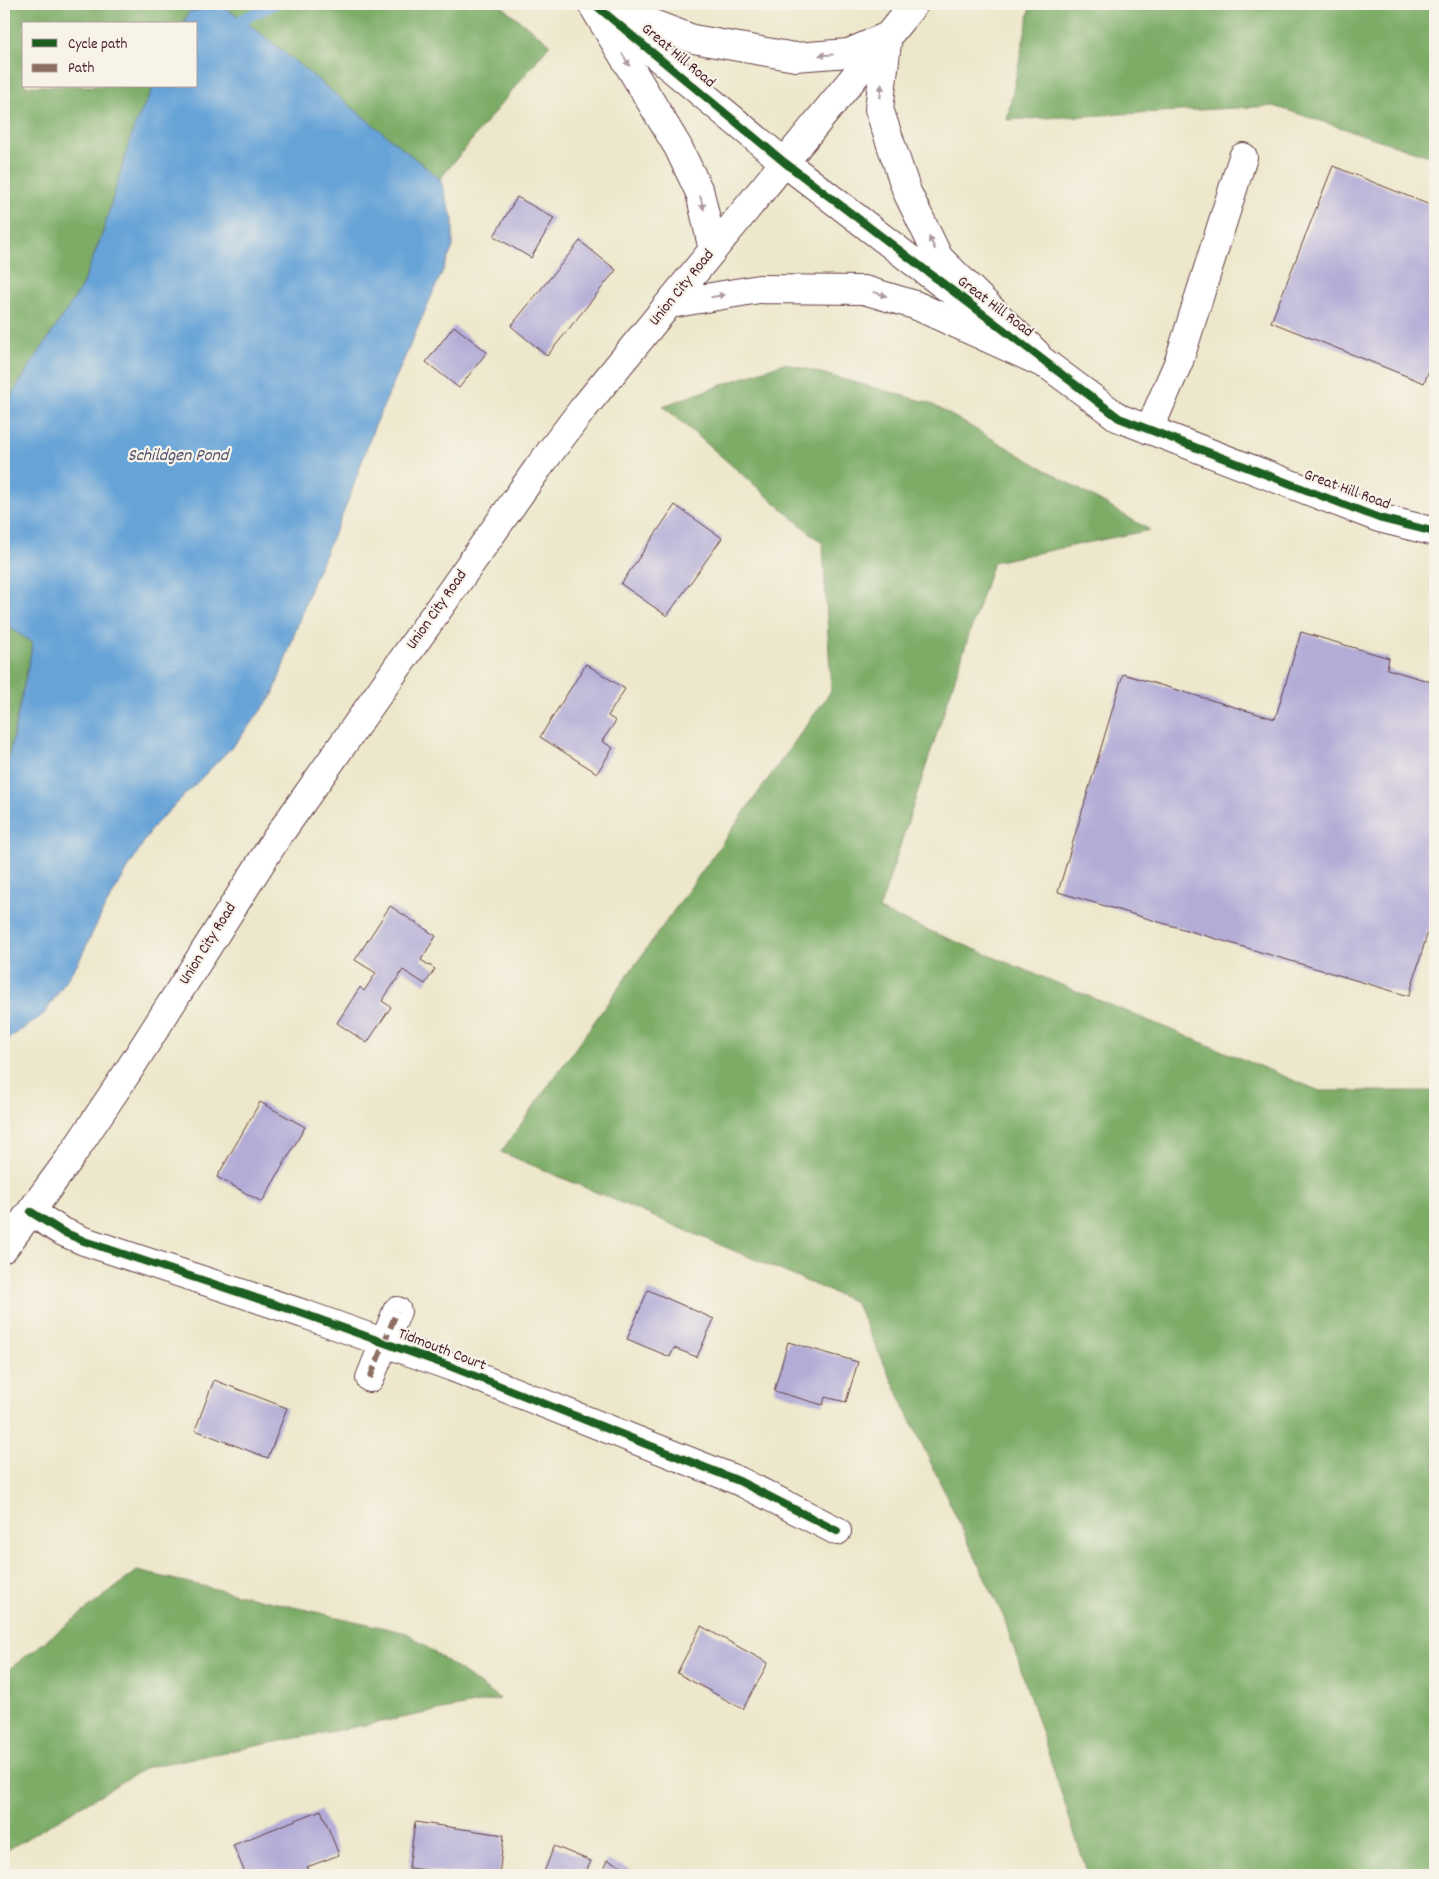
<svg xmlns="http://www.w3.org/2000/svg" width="1439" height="1879" viewBox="0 0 1439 1879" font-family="Dekko,sans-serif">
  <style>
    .forest { fill: #7bac66; stroke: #626648 }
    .water { fill: #66a3d7; stroke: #586181 }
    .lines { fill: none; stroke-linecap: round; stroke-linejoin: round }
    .stream { stroke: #66a3d7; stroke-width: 11 }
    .building { fill: #b2acd7 }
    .minor-casing { stroke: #623d43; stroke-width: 30 }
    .major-casing { stroke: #623d43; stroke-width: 30 }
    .minor { stroke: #fff; stroke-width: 28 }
    .major { stroke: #fff; stroke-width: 28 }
    .quiet { stroke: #8d6e63; stroke-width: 6; stroke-dasharray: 12 6; stroke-linecap: butt }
    .cycleway-casing { stroke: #f7f3e8; stroke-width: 11 }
    .cycleway { stroke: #1b5e20; stroke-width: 8 }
    .oneway { fill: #ae9aa0 }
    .labels { text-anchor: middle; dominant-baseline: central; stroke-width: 4.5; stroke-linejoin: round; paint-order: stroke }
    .street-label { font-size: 16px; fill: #4a1f2b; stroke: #f7f3e8 }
    .water-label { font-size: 18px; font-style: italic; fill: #555470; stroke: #f7f3e8 }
  </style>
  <rect width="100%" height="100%" fill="#f7f3e8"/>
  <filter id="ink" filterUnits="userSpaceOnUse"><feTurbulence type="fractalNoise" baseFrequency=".02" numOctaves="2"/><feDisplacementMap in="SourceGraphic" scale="10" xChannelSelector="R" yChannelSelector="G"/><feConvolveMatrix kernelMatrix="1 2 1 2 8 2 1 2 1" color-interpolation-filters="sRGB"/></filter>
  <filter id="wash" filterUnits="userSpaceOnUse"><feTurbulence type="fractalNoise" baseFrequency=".0096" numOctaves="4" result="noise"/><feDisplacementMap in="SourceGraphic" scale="20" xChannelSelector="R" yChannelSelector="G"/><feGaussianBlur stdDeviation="1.12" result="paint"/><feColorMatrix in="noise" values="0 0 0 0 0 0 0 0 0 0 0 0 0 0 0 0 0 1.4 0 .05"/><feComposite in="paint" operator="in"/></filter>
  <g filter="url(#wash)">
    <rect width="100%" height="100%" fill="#ede7cb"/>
    <path class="forest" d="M4,4H499L550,44L440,179L243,19L221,6L189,12L183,24H24V86H154L134,127L102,235L81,288L4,406Z
      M1031,4H1435V158L1274,106L1007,120Z
      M784,363L930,403L1150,530L993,562L879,910L1320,1091H1435V1875H1088L1004,1618L855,1302L501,1152L831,691L823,544L663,406Z
      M4,624L33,643L9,756L4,766Z
      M137,1571L407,1633L500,1699L147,1767L4,1852V1673Z"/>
    <path class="water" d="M221,6L243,19L440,179L453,220V247L373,430L347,504L313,581L273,695L235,744L152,828L103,911L79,961L44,1014L4,1042V766L9,755L33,643L4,624V406L81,288L102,235L134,127L154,86H196V24H183L189,12Z"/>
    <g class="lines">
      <path class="stream" d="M243,19L275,4"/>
    </g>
    <g id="blocks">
      <path class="building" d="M1333,166L1435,207V355L1424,383L1271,322Z
        M517,197L554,218L531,258L494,236Z
        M580,241L616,270L547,356L511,326Z
        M454,326L487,352L459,388L426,362Z
        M675,505L722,538L667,616L621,584Z
        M1301,632L1389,658L1387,669L1435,683V907L1409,996L1058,892L1123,674L1275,719Z
        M586,664L625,689L608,716L616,721L602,741L613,748L597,773L540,737Z
        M390,906L436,936L421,960L435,969L425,984L403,970L382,1001L391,1007L367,1043L337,1023L360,987L364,991L376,973L355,960Z
        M260,1102L305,1127L262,1202L217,1177Z
        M648,1290L714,1319L697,1357L674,1348L670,1357L627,1339Z
        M788,1342L858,1362L846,1402L825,1397L823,1405L774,1391Z
        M214,1380L287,1408L268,1458L195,1430Z
        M701,1626L768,1663L743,1709L677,1673Z
        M321,1810L339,1855L307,1867L310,1873L303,1875H246L233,1845Z
        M415,1822L504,1835L499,1875H466L409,1868Z
        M554,1846L591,1861L586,1872L595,1875H543Z
        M607,1860L634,1871L632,1875H601Z"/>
    </g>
  </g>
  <g filter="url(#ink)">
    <use href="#blocks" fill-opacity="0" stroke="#623d43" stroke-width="1"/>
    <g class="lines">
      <defs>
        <path id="minor" d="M594,4L784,162L989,320
          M1029,351L1119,418L1379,518L1435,532
          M1149,430L1179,361L1243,157
          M31,1212L61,1231L84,1241L304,1314L452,1367L739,1481L837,1531
          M370,1378L397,1311"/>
        <path id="major" d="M592,4L678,147L700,193L713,250
          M600,4L693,39L795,57L849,53L883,38
          M888,35L879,109L907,192L939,258L1036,353
          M670,304L759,289L864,290L915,305L1049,366
          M4,1248L68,1161L127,1073L276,839L538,468L582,410L914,4"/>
      </defs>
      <use href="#minor" class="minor-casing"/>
      <use href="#major" class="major-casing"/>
      <use href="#minor" class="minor"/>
      <use href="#major" class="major"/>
      <path class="quiet" d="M370,1378L397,1311"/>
      <defs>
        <path id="cycleway" d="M594,4L784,162L1119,418L1379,518L1435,532
          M31,1212L61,1231L84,1241L304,1314L452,1367L739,1481L837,1531"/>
      </defs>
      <use href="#cycleway" class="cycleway-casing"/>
      <use href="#cycleway" class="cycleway"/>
    </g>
    <defs><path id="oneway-solid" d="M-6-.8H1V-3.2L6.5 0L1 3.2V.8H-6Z" transform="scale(1.25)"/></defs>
    <g class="oneway">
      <use href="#oneway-solid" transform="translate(826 55) rotate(176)"/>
      <use href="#oneway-solid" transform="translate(626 60) rotate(59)"/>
      <use href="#oneway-solid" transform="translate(881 91) rotate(-84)"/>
      <use href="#oneway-solid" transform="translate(702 203) rotate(74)"/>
      <use href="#oneway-solid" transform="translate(932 243) rotate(-116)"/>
      <use href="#oneway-solid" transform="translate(880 294) rotate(17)"/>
      <use href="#oneway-solid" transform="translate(718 296) rotate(-9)"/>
    </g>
  </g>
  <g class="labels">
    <g class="street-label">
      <text transform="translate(678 56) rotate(40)">Great Hill Road</text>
      <text transform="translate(682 288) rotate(-51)">Union City Road</text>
      <text transform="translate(995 307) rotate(37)">Great Hill Road</text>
      <text transform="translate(1347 490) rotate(20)">Great Hill Road</text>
      <text transform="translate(437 610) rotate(-55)">Union City Road</text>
      <text transform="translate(208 944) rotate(-58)">Union City Road</text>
      <text transform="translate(442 1350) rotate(21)">Tidmouth Court</text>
    </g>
    <g class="water-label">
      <text x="178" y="456">Schildgen Pond</text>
    </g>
  </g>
  <rect width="1439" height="1879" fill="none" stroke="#f7f3e8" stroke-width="20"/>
  <rect x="22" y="22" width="175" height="65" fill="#f7f3e8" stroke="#b29e9c"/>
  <rect x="32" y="39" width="25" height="8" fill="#1b5e20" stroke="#b29e9c"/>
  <text x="68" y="48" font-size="15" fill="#4a1f2b">Cycle path</text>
  <rect x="32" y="64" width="25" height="8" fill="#8d6e63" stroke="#b29e9c"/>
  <text x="68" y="72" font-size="15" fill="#4a1f2b">Path</text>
</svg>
